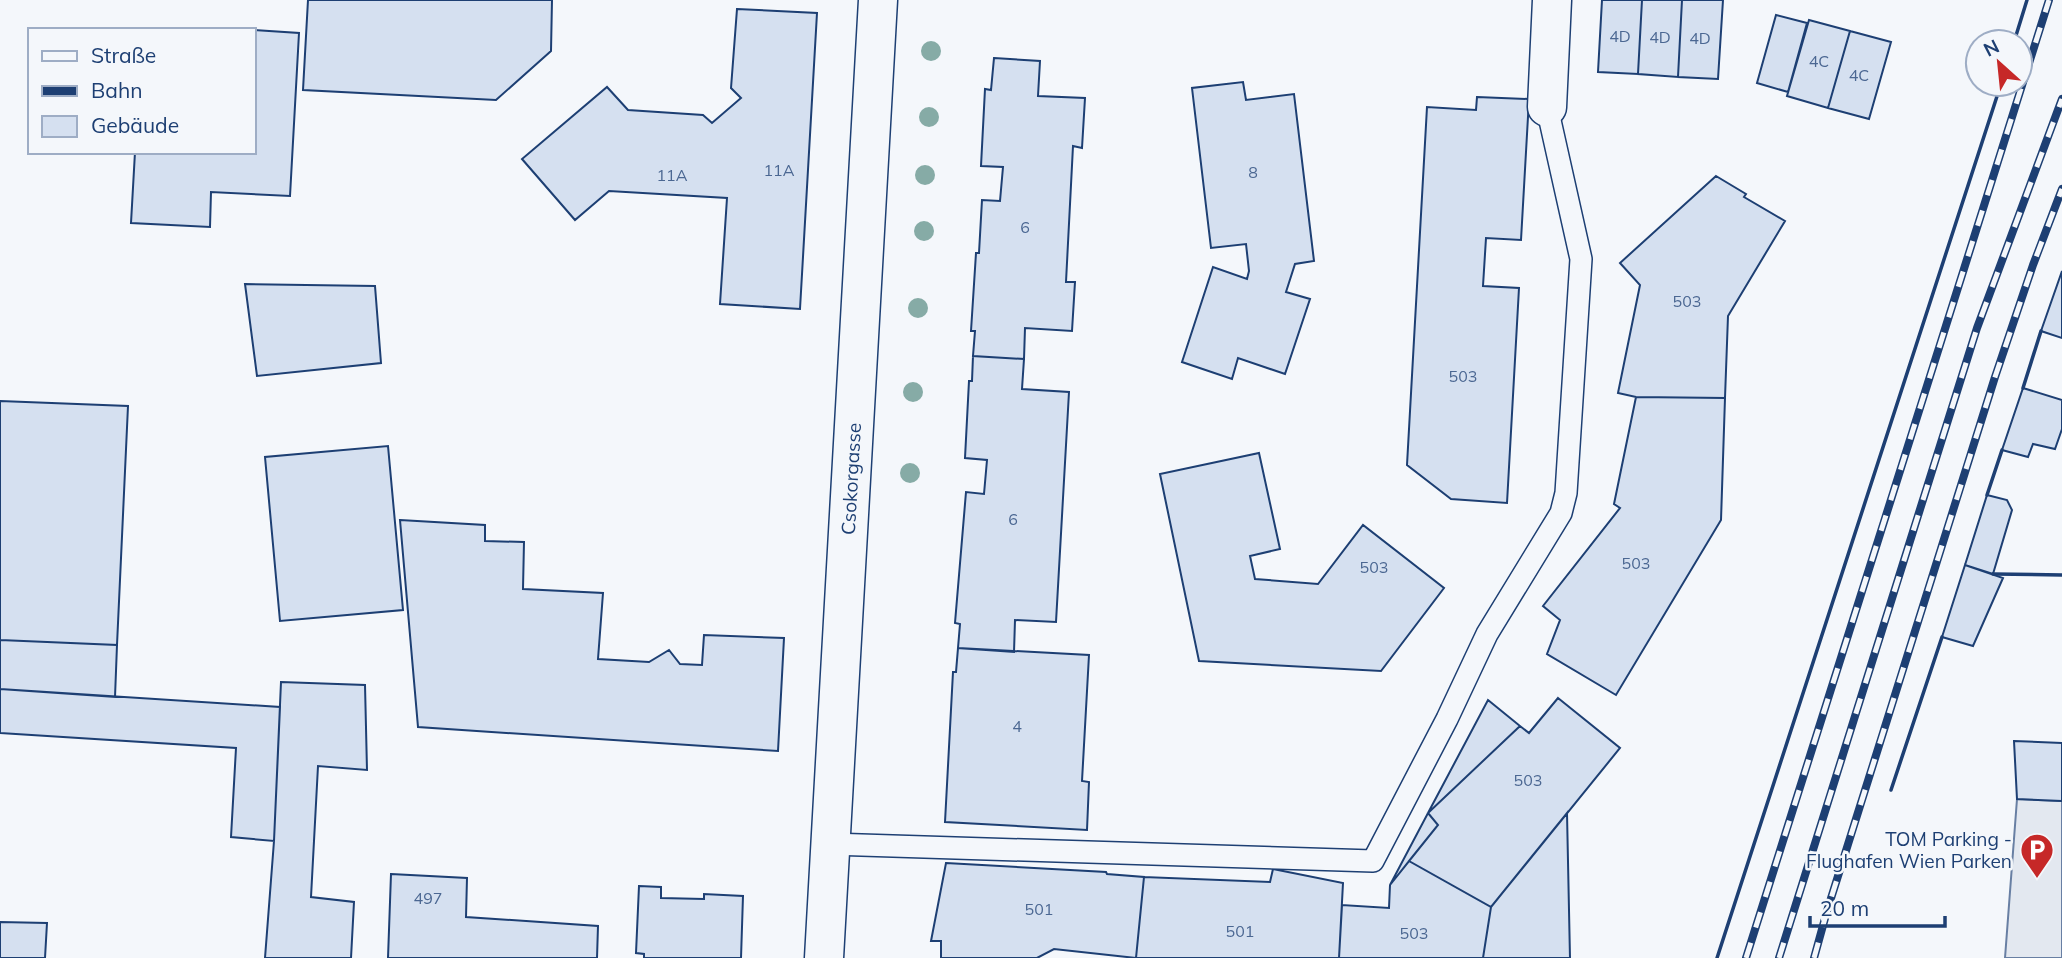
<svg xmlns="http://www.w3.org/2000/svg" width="2062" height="958" viewBox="0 0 2062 958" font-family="Mulish,sans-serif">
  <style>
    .parking { fill: #e3e8f0; stroke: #687fa3; stroke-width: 2 }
    .building { fill: #d5e0f0; stroke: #1d3f73; stroke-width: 2 }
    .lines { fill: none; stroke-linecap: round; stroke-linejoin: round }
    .service-casing { stroke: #1d3f73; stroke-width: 24 }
    .minor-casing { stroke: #1d3f73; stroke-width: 41 }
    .service { stroke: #f4f7fb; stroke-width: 21 }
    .minor { stroke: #f4f7fb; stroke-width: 38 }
    .rail-casing { stroke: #1d3f73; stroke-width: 8 }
    .rail { stroke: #f4f7fb; stroke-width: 5; stroke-dasharray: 16; stroke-linecap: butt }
    .wall { stroke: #1d3f73; stroke-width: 3.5 }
    .tree { fill: #86aba6 }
    .labels { text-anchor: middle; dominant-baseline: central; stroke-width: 5; stroke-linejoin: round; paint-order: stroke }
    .number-label { font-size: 16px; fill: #4b6792 }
    .street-label { font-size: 19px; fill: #1d3f73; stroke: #f4f7fb }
    .poi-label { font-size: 19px; fill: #1d3f73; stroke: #f4f7fb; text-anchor: end }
  </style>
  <rect width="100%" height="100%" fill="#f4f7fb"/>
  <path class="parking" d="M2017,799L2062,801V958H2005Z"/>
  <path class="building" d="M308,0H552L551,51L496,100L303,90Z
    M1602,0H1642L1638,74L1598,72Z
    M1642,0H1682L1678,77L1638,74Z
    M1682,0H1723L1718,79L1678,77Z
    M737,9L817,13L800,309L720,304L727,198L609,191L575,220L522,159L607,87L628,110L703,115L712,123L741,98L731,88Z
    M1776,15L1807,23L1788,92L1757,83Z
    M1809,20L1850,31L1828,108L1787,96Z
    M254,30L299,33L290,196L211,192L210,227L131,223L135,152H254Z
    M1850,31L1891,42L1869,119L1828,108Z
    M994,58L1040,61L1038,96L1085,98L1082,148L1073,146L1066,282H1075L1072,331L1025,328L1024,359L973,356L975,331H971L976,253H979L982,200L1000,201L1003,167L981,166L985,89L991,90Z
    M1243,82L1246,100L1294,94L1314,261L1295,264L1286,292L1310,299L1285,374L1238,358L1232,379L1182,362L1213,267L1247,279L1249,271L1246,244L1211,248L1192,88Z
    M1477,97L1529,99L1521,240L1486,238L1483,286L1519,288L1507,503L1451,499L1407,465L1427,107L1476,110Z
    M1716,176L1746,194L1744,197L1785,221L1728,316L1725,398L1636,397L1618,393L1640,285L1620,263Z
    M2062,271V338L2041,331Z
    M245,284L375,286L381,363L257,376Z
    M973,356L1024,359L1022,389L1069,392L1056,622L1015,620L1014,652L958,648L960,624L955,623L966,492L984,494L987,460L965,458L969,381H972Z
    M2023,388L2062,400V429L2055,449L2033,444L2028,457L2002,450Z
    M1636,397L1725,398L1721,520L1616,695L1547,654L1560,620L1543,606L1620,508L1614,504Z
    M0,401L128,406L117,645L0,640Z
    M388,446L403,610L280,621L265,457Z
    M1259,453L1280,549L1250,556L1255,579L1318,584L1363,525L1444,588L1381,671L1199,661L1160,474Z
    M1987,495L2007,500L2012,510L1993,574L1965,565Z
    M400,520L485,525V541L524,542L523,589L603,593L598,659L649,662L669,650L680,664L702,665L704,635L784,638L778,751L418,727Z
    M1965,565L2003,578L1973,646L1942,637Z
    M0,640L117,645L115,697L0,689Z
    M958,648L1089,655L1082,781L1089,782L1087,830L945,822L953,672H956Z
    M281,682L365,685L367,770L318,766L311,897L354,902L351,958H265L274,841Z
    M0,689L280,707L274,841L231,837L236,748L0,733Z
    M1558,698L1620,748L1491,907L1409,861L1438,825L1428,813L1520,726L1529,733Z
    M1488,700L1520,726L1428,813Z
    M2014,741L2062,743V801L2017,799Z
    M1428,813L1438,825L1390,885Z
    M1567,813L1570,958H1483L1491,907Z
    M1409,861L1491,907L1483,958H1339L1342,905L1389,908L1390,885Z
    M946,863L1106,872L1107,874L1144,877L1136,958L1054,949L1037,958H941V941H931Z
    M1273,869L1343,883L1339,958H1136L1144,877L1270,882Z
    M391,874L467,878L466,917L598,926L597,958H388Z
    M639,886L661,887V898L704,899V894L743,896L741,958H644V954L636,953Z
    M0,922L47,923L45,958H0Z"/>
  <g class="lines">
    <defs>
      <path id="service" d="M830,844L1373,861L1447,719L1487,634L1561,513L1566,493L1581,259L1547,107"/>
      <g id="minor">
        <path d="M1547,107L1552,0"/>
        <path id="s1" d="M824,958L878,0"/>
      </g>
    </defs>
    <use href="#service" class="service-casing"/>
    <use href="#minor" class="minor-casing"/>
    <use href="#service" class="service"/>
    <use href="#minor" class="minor"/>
    <defs>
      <path id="rail" d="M1746,958L2049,0
        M1779,958L1977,328L2062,99
        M1814,958L1827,911L1995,377L2033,265L2062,189"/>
    </defs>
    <use href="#rail" class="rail-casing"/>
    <use href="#rail" class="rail"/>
    <path class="wall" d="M2014,42L2027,0
      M2023,388L2041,331
      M1987,495L2002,450
      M1993,574L2062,575
      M1891,790L1942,637
      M1717,958L2001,84"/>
  </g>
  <g class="tree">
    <circle cx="931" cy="51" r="10"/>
    <circle cx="929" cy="117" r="10"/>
    <circle cx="925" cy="175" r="10"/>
    <circle cx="924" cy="231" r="10"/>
    <circle cx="918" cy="308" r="10"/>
    <circle cx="913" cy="392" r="10"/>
    <circle cx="910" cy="473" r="10"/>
  </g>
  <defs>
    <symbol id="parking-pin" viewBox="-11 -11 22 30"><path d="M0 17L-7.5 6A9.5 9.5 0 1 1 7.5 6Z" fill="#c62828" stroke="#f4f7fb"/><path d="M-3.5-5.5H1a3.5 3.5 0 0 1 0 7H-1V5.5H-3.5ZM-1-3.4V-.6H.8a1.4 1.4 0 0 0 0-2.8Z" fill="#fff"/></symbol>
  </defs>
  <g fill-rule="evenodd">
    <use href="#parking-pin" x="2018" y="831" width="38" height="52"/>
  </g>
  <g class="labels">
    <g class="number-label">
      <text x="1620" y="36">4D</text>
      <text x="1660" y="37">4D</text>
      <text x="1700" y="38">4D</text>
      <text x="1819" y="61">4C</text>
      <text x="1859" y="75">4C</text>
      <text x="779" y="170">11A</text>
      <text x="1253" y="172">8</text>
      <text x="672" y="175">11A</text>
      <text x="1025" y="227">6</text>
      <text x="1687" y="301">503</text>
      <text x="1463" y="376">503</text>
      <text x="1013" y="519">6</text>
      <text x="1636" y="563">503</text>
      <text x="1374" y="567">503</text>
      <text x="1017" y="726">4</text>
      <text x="1528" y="780">503</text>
      <text x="428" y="898">497</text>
      <text x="1039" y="909">501</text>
      <text x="1240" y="931">501</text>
      <text x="1414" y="933">503</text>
    </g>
    <g class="street-label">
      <text stroke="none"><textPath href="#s1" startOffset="480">Csokorgasse</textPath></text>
    </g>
    <g class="poi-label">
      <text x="2012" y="839">TOM Parking -<tspan x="2012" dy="22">Flughafen Wien Parken</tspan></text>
    </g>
  </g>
  <rect x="28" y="28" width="228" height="126" fill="#f4f7fb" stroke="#9eadc5" stroke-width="2"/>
  <rect x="42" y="51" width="35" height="10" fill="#f4f7fb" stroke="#9eadc5" stroke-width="2"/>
  <text x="91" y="63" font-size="21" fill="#1d3f73">Straße</text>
  <rect x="42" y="86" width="35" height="10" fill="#1d3f73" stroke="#9eadc5" stroke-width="2"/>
  <text x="91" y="98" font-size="21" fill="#1d3f73">Bahn</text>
  <rect x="42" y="116" width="35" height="21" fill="#d5e0f0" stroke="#9eadc5" stroke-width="2"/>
  <text x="91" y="133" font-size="21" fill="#1d3f73">Gebäude</text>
  <g transform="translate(1999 63) rotate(333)"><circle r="33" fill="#f4f7fb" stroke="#9eadc5" stroke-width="2"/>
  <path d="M0-5L12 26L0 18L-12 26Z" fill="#c62828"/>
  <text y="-10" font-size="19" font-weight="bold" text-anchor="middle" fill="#1d3f73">N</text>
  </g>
  <path d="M1810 916v10h135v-10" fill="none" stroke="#1d3f73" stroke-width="3.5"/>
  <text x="1820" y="916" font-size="21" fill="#1d3f73" stroke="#f4f7fb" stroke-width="5" paint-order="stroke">20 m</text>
</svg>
